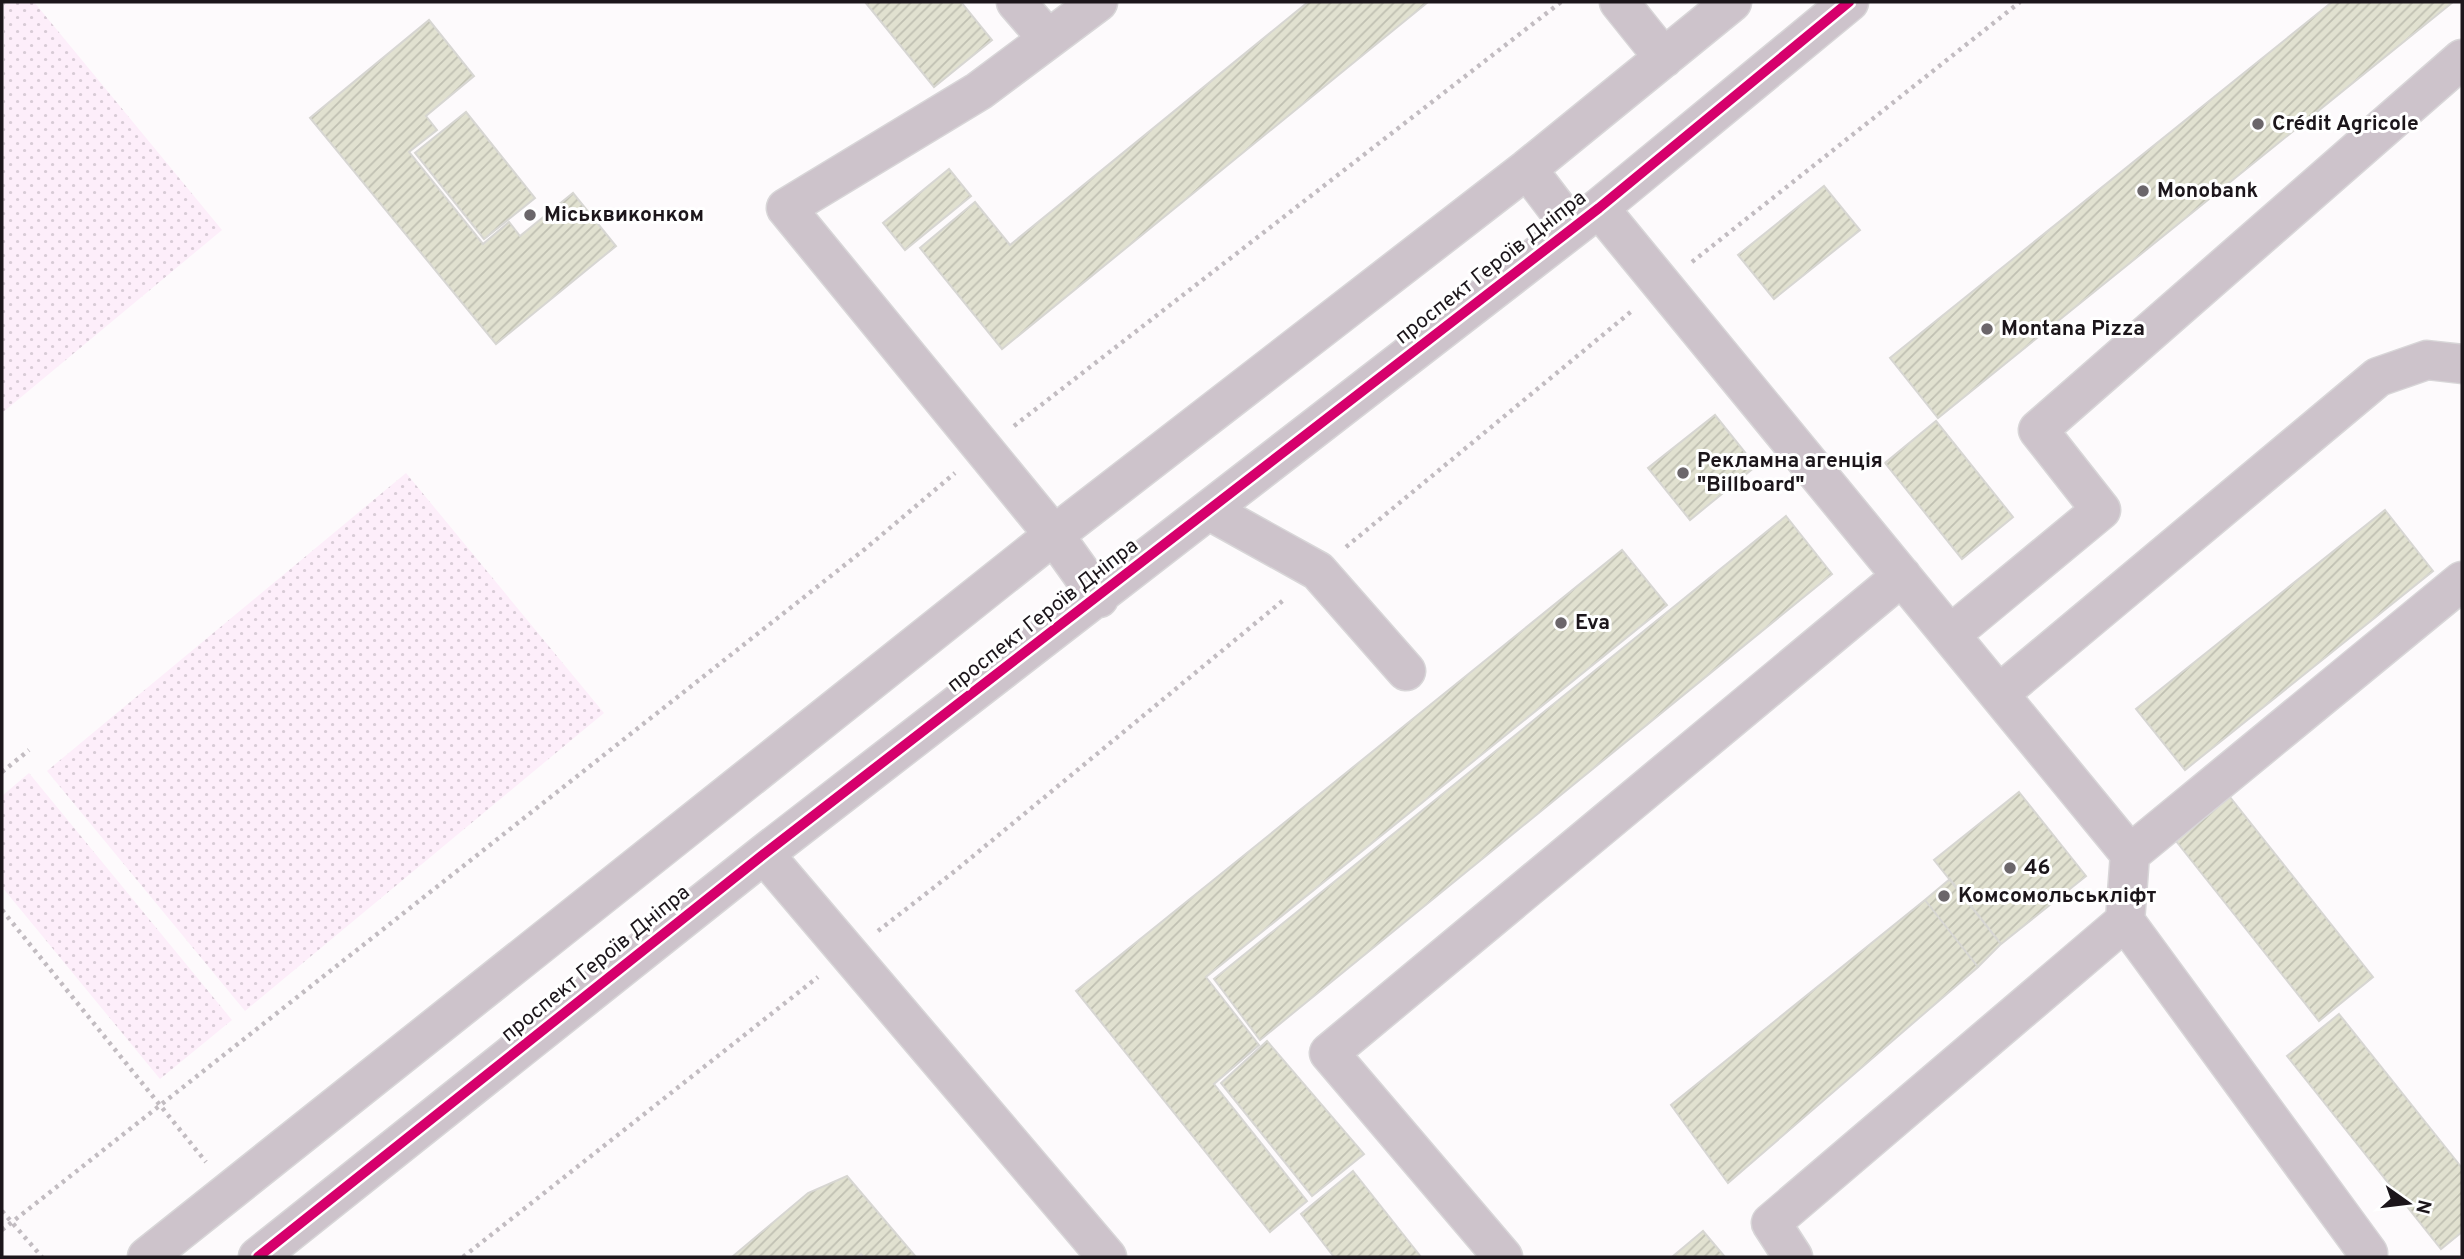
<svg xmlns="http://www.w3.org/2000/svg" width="2464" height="1259" viewBox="0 0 2464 1259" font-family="Overpass,sans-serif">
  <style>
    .grass { fill: url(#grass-dots) }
    .building { fill: url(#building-hatch); stroke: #d7d6d2; stroke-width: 2 }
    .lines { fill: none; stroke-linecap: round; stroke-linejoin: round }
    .minor-casing { stroke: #d8d6d8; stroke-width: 41 }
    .path { stroke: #c2bcc1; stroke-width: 4.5; stroke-dasharray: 3.5 5; stroke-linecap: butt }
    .minor { stroke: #cdc3cb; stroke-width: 38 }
    .cycleway-casing { stroke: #fff; stroke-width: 15 }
    .cycleway { stroke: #d6006c; stroke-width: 10 }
    .poi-dot { fill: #6b666a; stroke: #fff; stroke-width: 2.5 }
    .labels { text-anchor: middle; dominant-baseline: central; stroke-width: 6; stroke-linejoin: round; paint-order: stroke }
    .poi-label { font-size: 21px; font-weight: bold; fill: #1c161b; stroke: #fff; text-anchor: start }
    .street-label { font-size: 21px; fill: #1c161b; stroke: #fff }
  </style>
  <defs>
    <pattern id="grass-dots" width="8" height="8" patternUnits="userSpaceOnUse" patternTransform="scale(1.75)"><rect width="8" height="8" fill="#fdeefa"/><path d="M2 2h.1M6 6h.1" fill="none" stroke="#d8cbd6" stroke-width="1.8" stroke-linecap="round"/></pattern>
    <pattern id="building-hatch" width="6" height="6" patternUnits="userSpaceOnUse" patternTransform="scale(1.75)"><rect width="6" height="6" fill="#e1e1d0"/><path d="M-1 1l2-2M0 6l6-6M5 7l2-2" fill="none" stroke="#c0c0b2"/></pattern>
  </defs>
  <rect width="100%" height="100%" fill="#fdfafc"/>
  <path class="grass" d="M4,2H34L222,230L2,413Z
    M406,473L604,713L245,1011L47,771Z
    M29,773L232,1020L160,1079L2,887V796Z"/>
  <path class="building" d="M865,2H961L992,40L934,87Z
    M1308,2H1428L1002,349L920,248L975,202L1010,245Z
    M2332,2H2453L1938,418L1890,358Z
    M429,20L474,76L426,116L437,130L409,152L483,244L509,222L520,236L573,193L616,246L496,344L310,118Z
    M466,112L535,198L484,239L415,153Z
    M949,169L971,196L905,250L883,223Z
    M1824,186L1860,230L1774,299L1738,255Z
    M1715,415L1756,466L1690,520L1648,468Z
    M1936,421L2013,517L1962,559L1885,463Z
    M2385,510L2433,571L2185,770L2136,709Z
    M1786,516L1832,574L1260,1040L1214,979Z
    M1622,550L1667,605L1206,977L1259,1045L1214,1084L1307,1201L1270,1232L1076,991Z
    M2222,787L2373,977L2319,1021L2168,831Z
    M2019,792L2086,876L2001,944L1934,860Z
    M1950,879L2001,944L1978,967L1925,900Z
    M1925,900L1978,967L1728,1183L1671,1105Z
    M2339,1014L2462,1168V1232L2441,1249L2287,1056Z
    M1267,1041L1364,1154L1312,1196L1221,1083Z
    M1353,1171L1421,1257H1334L1301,1214Z
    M847,1176L916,1257H864L861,1254L858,1257H732L808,1193Z
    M1703,1231L1725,1257H1672Z"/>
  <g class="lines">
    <defs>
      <path id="minor" d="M1016,2L1048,39
        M1098,2L979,91L786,208L1054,535L1099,598
        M1619,2L1664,58
        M1527,169L1572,228
        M1599,208L2130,854L2125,921L1771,1223L1793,1257
        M1210,511L1318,571L1406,671
        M1950,635L2101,510L2038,430L2462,59
        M1999,694L2378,377L2427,360L2462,364
        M764,854L1107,1257
        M2130,854L2462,581
        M2125,921L2368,1253
        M147,1257L1054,535L1527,169L1732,2
        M258,1257L764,854L1599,208L1849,2
        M1503,1257L1329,1053L1902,576"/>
    </defs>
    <use href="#minor" class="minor-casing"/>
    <path class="path" d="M1692,262L2020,2
      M1014,426L1561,2
      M1346,547L1633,310
      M2,772L29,750
      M2,910L206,1162
      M878,931L955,871L1286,598
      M2,1211L42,1257
      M2,1230L865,549L955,473
      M463,1257L818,977"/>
    <use href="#minor" class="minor"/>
    <defs>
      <path id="cycleway" d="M258,1257L764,854L1599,208L1849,2"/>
    </defs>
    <use href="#cycleway" class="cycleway-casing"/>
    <use href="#cycleway" class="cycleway"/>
  </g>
  <g class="poi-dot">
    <circle cx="2258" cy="124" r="7"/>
    <circle cx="2143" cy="191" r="7"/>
    <circle cx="530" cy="215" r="7"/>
    <circle cx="1987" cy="329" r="7"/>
    <circle cx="1683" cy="473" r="7"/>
    <circle cx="1561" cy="623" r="7"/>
    <circle cx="2010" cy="868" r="7"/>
    <circle cx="1944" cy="896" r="7"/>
  </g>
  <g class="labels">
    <g class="poi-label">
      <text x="2272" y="124">Crédit Agricole</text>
      <text x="2157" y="191">Monobank</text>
      <text x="544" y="215">Міськвиконком</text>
      <text x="2001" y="329">Montana Pizza</text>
      <text x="1697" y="461">Рекламна агенція<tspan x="1697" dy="24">"Billboard"</tspan></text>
      <text x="1575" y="623">Eva</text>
      <text x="2024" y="868">46</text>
      <text x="1958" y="896">Комсомольськліфт</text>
    </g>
    <g class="street-label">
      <text transform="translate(1491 268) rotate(-38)">проспект Героїв Дніпра</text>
      <text transform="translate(1043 616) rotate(-38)">проспект Героїв Дніпра</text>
      <text transform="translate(596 964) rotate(-39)">проспект Героїв Дніпра</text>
    </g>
  </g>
  <rect width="2464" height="1259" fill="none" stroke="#1c161b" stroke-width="7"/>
  <g transform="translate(2408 1203) rotate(104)" stroke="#ffffff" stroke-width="5" paint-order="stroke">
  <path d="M0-5L12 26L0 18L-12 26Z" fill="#1c161b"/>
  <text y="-10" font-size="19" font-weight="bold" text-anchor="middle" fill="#1c161b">N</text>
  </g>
</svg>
